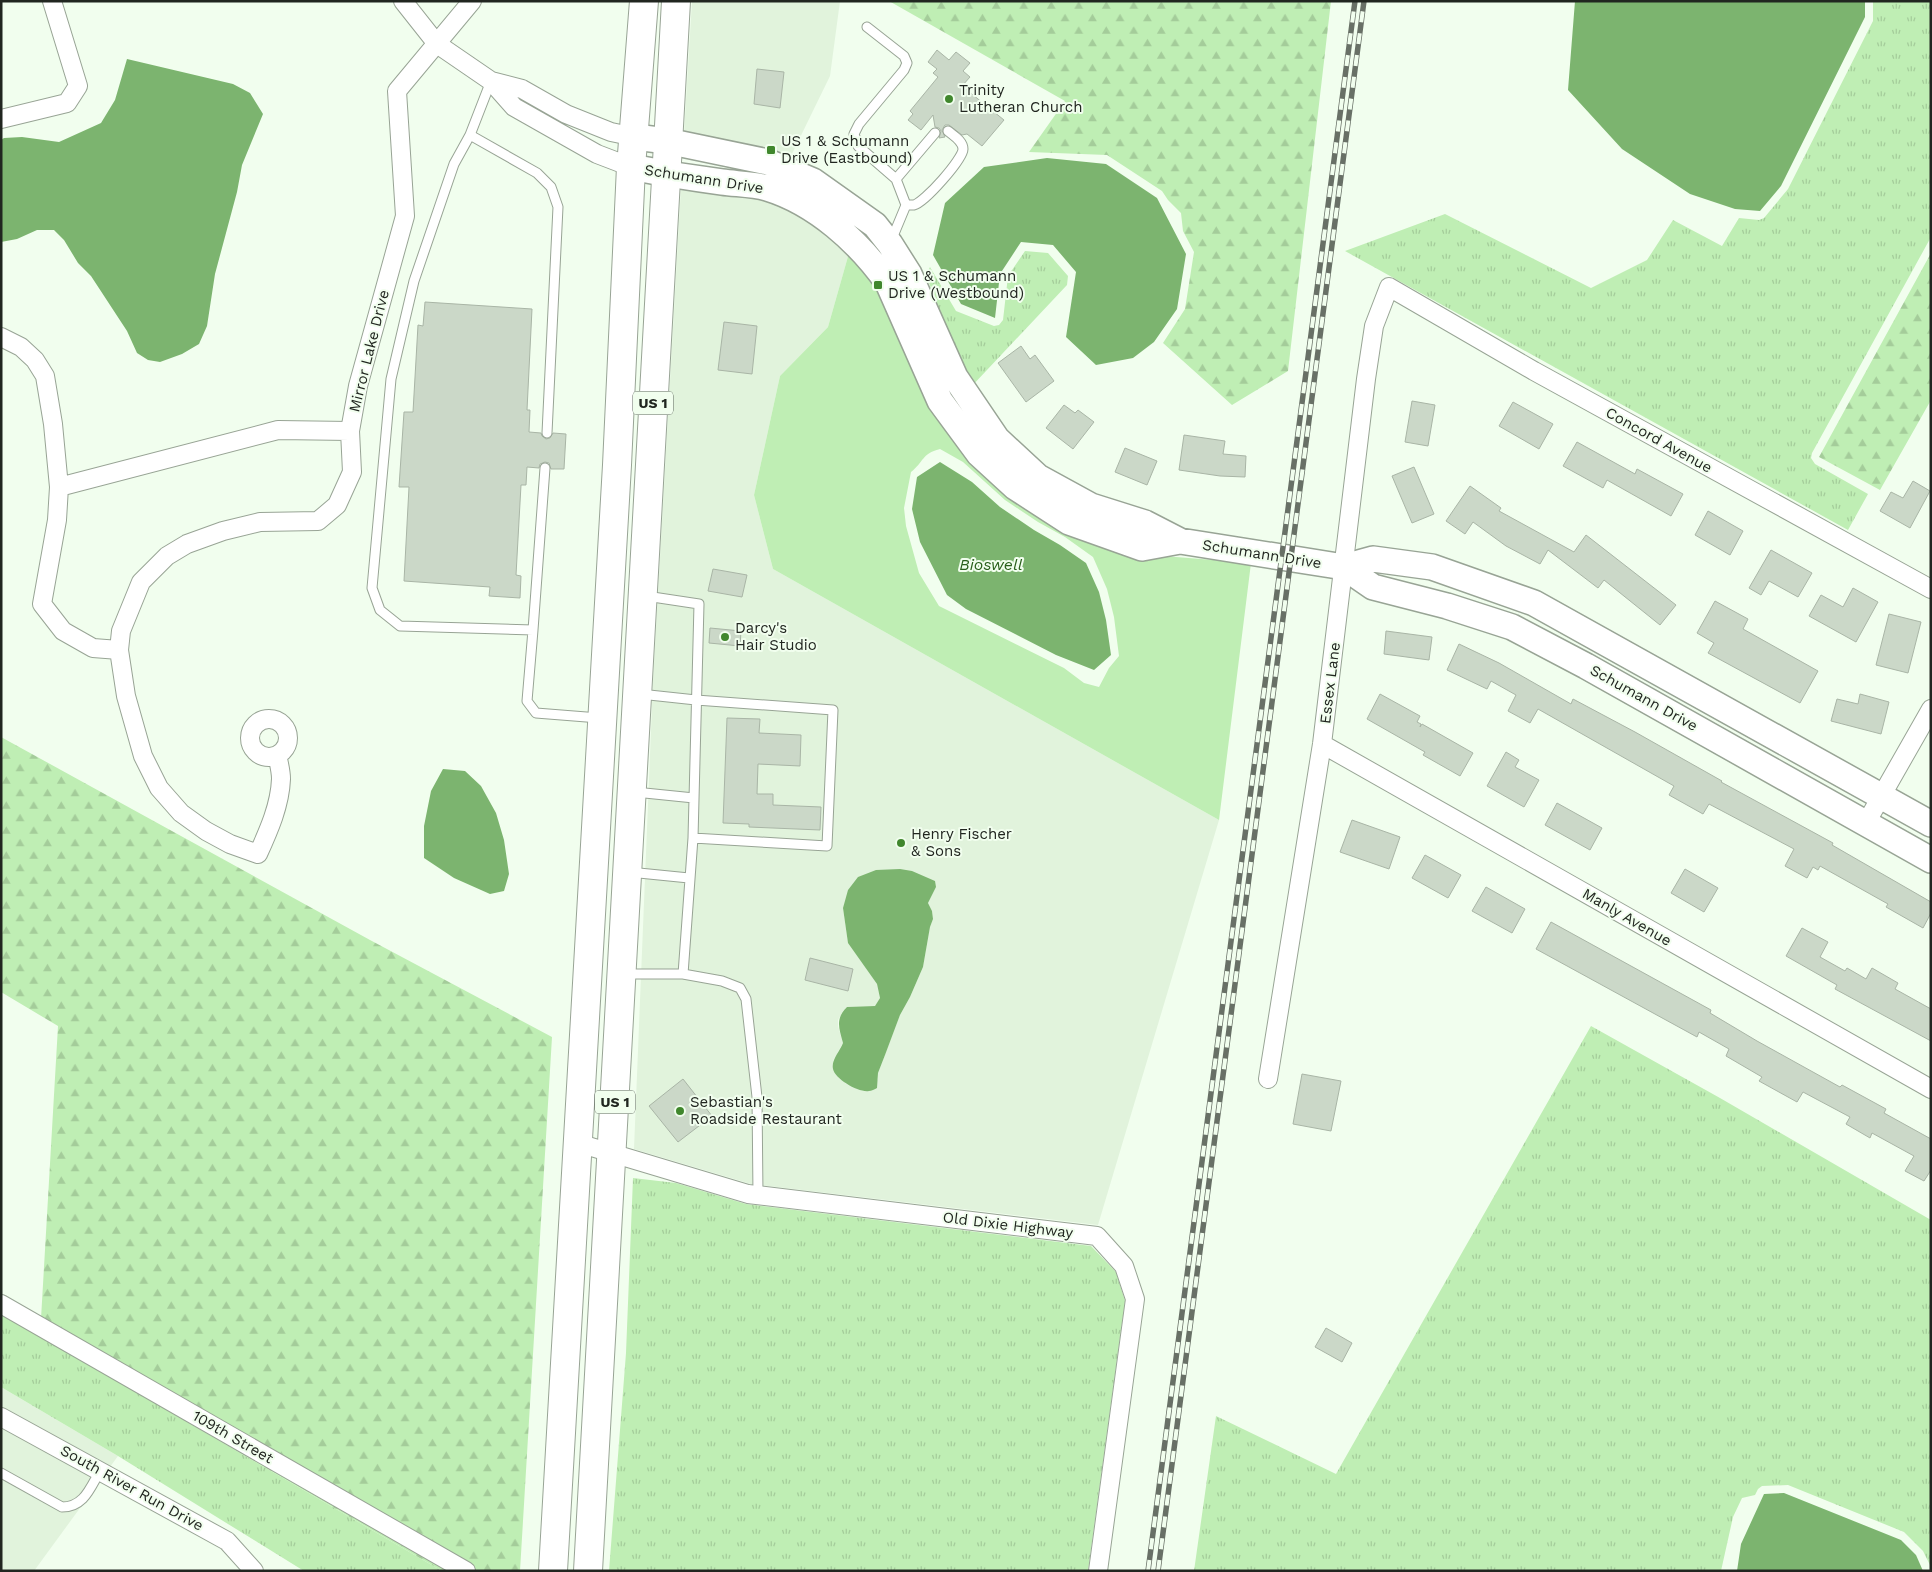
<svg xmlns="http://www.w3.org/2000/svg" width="1932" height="1572" viewBox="0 0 1932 1572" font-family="'Work Sans',sans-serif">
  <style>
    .built { fill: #e1f3dc; fill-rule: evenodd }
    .grass { fill: url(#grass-tufts) }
    .forest { fill: url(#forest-firs) }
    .park { fill: #bfeeb4; fill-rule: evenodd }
    .water { fill: #7cb46f }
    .building { fill: #cbd8c8; stroke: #a9b5a6 }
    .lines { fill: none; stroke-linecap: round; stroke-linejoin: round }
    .lane-casing { stroke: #98a495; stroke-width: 11 }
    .street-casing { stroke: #98a495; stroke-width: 20 }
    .secondary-casing { stroke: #98a495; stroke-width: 28 }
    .primary-casing { stroke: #98a495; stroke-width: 30 }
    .lane { stroke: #fff; stroke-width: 9 }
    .street { stroke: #fff; stroke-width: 18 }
    .secondary { stroke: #fff; stroke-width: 25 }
    .primary { stroke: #fff; stroke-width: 28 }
    .rail-casing { stroke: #687066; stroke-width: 5.5 }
    .rail { stroke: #f1feee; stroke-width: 4; stroke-dasharray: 11; stroke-linecap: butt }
    .poi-dot { fill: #40872d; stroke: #f1feee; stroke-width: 2 }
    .labels { text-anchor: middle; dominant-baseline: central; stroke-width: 4; stroke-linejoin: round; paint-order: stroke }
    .shield { fill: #f1feee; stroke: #5f675e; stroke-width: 1 }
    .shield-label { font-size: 14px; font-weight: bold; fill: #212620 }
    .poi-label { font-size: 15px; fill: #212620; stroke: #f1feee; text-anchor: start }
    .street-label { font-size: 15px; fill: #212620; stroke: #f1feee }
    .water-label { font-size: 16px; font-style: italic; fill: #2a601c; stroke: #f1feee }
  </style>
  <defs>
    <pattern id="grass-tufts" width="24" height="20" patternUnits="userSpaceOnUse" patternTransform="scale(1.25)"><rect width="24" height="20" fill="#bfeeb4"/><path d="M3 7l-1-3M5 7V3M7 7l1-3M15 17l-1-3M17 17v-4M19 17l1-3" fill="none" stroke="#a4cc9a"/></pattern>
    <pattern id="forest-firs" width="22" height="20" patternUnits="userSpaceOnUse" patternTransform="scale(1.25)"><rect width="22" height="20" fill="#bfeeb4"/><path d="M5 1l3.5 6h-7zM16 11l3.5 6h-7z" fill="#a4cc9a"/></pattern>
  </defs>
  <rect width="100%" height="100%" fill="#f1feee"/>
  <path class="built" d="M692,1H840L830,76L790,158L684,134Z
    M681,187L763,198L802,214L849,253L828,327L780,376L754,495L773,569L1219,820L1098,1225L751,1184L634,1149L653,681ZM936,887L928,903L932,911L933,919L930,927L923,967L910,997L900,1015L878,1073V1080L833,1061L843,1043L838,1026V1020L843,1011L847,1007L875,1006L880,998L877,984L848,942L843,908Z
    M1,1387L118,1456L34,1571H1Z"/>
  <path class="grass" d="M1873,1H1931V237L1812,453L1811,458L1815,464L1868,494L1848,530L1345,251L1445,214L1591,288L1647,260L1673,220L1722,246L1739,218L1759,220L1764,218L1788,189L1873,21Z
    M1025,251L1048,253L1068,276L1067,285L971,387L963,372L926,275L930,267L956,311L994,326L999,325L1003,320L1008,276Z
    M1591,1026L1720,1098L1931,1220V1567L1923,1551L1904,1532L1788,1485L1762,1486L1758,1489L1755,1495L1742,1498L1733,1517L1721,1571H1194L1216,1416L1336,1474Z
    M633,1178L676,1183L746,1204L1091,1246L1116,1272L1125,1301L1088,1571H609L626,1353Z
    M1,1315L40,1336L442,1571H304L118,1456L1,1387Z"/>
  <path class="forest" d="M889,1H1331L1288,371L1232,405L1163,343L1185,309L1194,252L1183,231L1181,213L1168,200L1162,191L1107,155L1029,152L1065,101Z
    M1931,253V400L1880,490L1819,457Z
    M1,737L370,940L552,1037L520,1571H442L40,1336L58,1026L1,992Z"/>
  <path class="park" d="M849,253L880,289L943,422L1126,553L1251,563L1219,820L773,569L754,495L780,376L828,327ZM940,449L963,462L1005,500L1038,522L1065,537L1093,557L1107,589L1114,617L1119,656L1109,668L1099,687L1084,683L1064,668L939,606L919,573L906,526L904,508L911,472C924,462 921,454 940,449Z"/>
  <path class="water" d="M1575,1H1865V17L1781,186L1760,211L1735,209L1690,194L1622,149L1568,90Z
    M127,59L233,84L250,93L263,114L242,165L237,192L215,274L207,326L199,344L182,354L160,362L148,360L137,353L127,331L91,276L78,263L64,240L54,230H37L17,239L1,242V140L4,138L22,137L59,142L101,123L115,100Z
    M1047,158L1106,164L1157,198L1186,254L1177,309L1154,342L1133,358L1096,365L1066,337L1076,272L1053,245L1021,242L1000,274L995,318L961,304L933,255L945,203L984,167Z
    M940,462L972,482L1000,507L1034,530L1060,545L1086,563L1099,592L1106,620L1111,655L1094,670L1056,655L966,609L947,595L920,542L912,509L917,477Z
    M443,769L465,771L481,786L496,813L504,840L509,874L504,891L490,894L454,878L424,858V826L431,791Z
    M900,869L912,871L935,881L936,887L928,903L932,911L933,919L930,927L923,967L910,997L900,1015L885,1055L878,1073L877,1088C875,1089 871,1091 869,1091C859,1093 835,1079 833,1069C831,1060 840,1051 843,1043C839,1028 835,1019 847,1007L875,1006L880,998L877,984L848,943L843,908L848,890L858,877L876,870Z
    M1784,1493L1901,1540L1916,1555L1923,1571H1737L1741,1544L1764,1494Z"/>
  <path class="building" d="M937,50L949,60L956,52L970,63L963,71L970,77L962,86L1004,120L982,146L967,134L962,135L949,125H945L942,130L945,137L939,138L941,131L939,128L935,127L933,115L921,130L908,120L913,114L910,111L938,77L933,73L937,69L928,62Z
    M757,69L784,72L780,108L754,104Z
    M425,302L532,309L527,410H530L529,432L541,433L542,436L546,439L550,438L553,433L566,434L564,469H551L549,463L545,462L540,464L539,468L527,467L526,485H521L516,575L521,576L520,598L489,596L490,587L404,581L409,487H399L404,412H413L418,325L423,326Z
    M724,322L757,326L752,374L718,370Z
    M1021,346L1030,359L1035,355L1054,381L1026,402L998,363Z
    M1412,401L1435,405L1428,446L1405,442Z
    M1513,402L1553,424L1539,449L1499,426Z
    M1064,405L1075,413L1078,410L1094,422L1073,449L1046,428Z
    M1184,435L1225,441L1223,454L1246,456L1245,477L1220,476L1179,470Z
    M1577,442L1635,474L1637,469L1683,494L1671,516L1607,480L1603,488L1563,466Z
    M1125,448L1157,461L1147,485L1115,472Z
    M1414,467L1434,514L1412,523L1392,476Z
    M1913,481L1930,491L1910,528L1880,511L1891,492L1903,498Z
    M1470,486L1501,508L1499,511L1574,552L1586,535L1676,605L1660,625L1604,580L1598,588L1548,550L1540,564L1506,546L1473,522L1465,534L1446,521Z
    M1708,511L1743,531L1730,555L1695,535Z
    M1771,550L1812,573L1798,597L1769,581L1761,595L1749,588Z
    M713,569L747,575L742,597L708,591Z
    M1853,588L1878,602L1856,642L1809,616L1821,595L1843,607Z
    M1715,601L1748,619L1743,629L1818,671L1800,703L1708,653L1714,643L1697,633Z
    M1889,614L1921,622L1908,673L1876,665Z
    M710,628L741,631L740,646L709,643Z
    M1386,631L1432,637L1429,660L1384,654Z
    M1459,644L1499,663L1571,704L1573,699L1635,732L1722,781L1721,782L1833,843L1832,845L1931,902V913L1923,928L1886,907L1888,904L1820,866L1818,870L1813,867L1807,878L1785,866L1794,849L1709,804L1703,814L1669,795L1674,786L1538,709L1530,723L1508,711L1516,695L1491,681L1487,689L1447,670Z
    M1380,694L1420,716L1417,722L1421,724L1420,727L1422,724L1473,753L1460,776L1423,755L1425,752L1367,719Z
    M1860,694L1889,702L1881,734L1831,721L1837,699L1858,704Z
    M727,718L760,719L759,733L801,735L800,766L758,764L757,794H773V805L821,807L820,830L749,827V824L723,823Z
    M1506,752L1519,760L1515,767L1539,780L1524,807L1487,786Z
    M1557,803L1602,828L1590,850L1545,825Z
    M1352,820L1400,837L1389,869L1340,852Z
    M1425,855L1461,875L1448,898L1412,878Z
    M1685,869L1718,888L1704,912L1671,893Z
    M1486,887L1525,909L1512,933L1472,911Z
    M1551,922L1711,1010L1710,1013L1757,1041L1840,1087L1842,1085L1886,1109L1884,1113L1931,1139V1170L1924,1181L1905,1171L1914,1156L1872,1133L1870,1138L1846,1124L1850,1117L1803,1092L1797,1102L1759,1081L1762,1077L1726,1056L1729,1049L1699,1032L1697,1037L1536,949Z
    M1802,928L1828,942L1820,957L1845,971L1847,968L1866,979L1872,968L1898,983L1895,989L1931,1009V1041L1835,989L1837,985L1786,956Z
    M810,958L853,969L848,991L805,980Z
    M1302,1074L1341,1081L1331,1131L1293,1124Z
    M683,1079L712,1116L678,1142L649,1106Z
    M1326,1328L1352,1343L1342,1362L1315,1347Z"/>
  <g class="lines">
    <defs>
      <path id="lane" d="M867,27L904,56L907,63L904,70L859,124L854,134L858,146L896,179L906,205L891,241
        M491,81L470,135L454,164L414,281L391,379L372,588L380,610L400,626L533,630L527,701L536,713L599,718
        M470,135L537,173L551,187L558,207L547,433
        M896,179L935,133
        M906,205C909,205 912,205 914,205C925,202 963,159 963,149C963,141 954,136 948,131
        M533,630L545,468
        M640,694L696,700L833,710L827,846L693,838
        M635,792L694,798
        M629,872L689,878
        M625,974H683L693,838L699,604L646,596
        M683,974L722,981L740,988L746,999L757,1097L758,1195
        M1,1473L62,1507C84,1507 90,1488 100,1471"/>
      <path id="street" d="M403,1L437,44L491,81L514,107L597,154L631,167
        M491,81L522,89L566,114L611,132L635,137
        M1,119L67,103L78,86L52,1
        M1,337L21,347L35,360L45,376L53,424L59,487L57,520L42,604L63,631L93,648L119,650
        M59,487L278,430L350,431
        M250 738a19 19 0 1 1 38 0a19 19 0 1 1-38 0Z
        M1322,744L1931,1089
        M277,755C279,763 281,771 281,779C280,805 269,830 258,854L230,844L206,831L181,813L159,788L143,756L126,696L119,650L121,631L141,582L167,556L187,544L223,531L260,522L318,521L337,505L352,472L350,431L358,386L405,216L397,91L472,1
        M1866,823L1931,709
        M1268,1079L1322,744L1366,379L1374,326L1389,287L1534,371L1931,589
        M578,1143L748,1194L1097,1236L1124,1266L1135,1299L1098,1571
        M1,1304L466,1571
        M1,1417L227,1541L254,1571"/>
      <path id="secondary" d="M635,137L667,141L768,162L813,181L875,225L890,244L909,274L955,377L997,439L1038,477L1091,506L1145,523L1180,541L1344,567L1373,559L1432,567L1534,603L1931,824
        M631,167C661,173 691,178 722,182C736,184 753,184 767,188C816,203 859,242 888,283L940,401L979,454L1015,487L1069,522L1142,548L1180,541
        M1344,567L1373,587L1447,606L1512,627L1586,666L1931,860"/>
      <path id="primary" d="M553,1571L617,465L631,167L644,1
        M588,1571L676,1"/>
    </defs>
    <use href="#lane" class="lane-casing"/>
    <use href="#street" class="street-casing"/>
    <use href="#secondary" class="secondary-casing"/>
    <use href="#primary" class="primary-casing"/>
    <use href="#lane" class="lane"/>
    <use href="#street" class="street"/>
    <use href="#secondary" class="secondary"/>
    <use href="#primary" class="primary"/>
    <defs>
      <path id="rail" d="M1148,1571L1355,1
        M1158,1571L1364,1"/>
    </defs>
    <use href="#rail" class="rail-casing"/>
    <use href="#rail" class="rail"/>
  </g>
  <g class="poi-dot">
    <circle cx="949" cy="99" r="5"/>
    <rect x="766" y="145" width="10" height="10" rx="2.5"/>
    <rect x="873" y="280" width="10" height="10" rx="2.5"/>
    <circle cx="725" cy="637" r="5"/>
    <circle cx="901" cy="843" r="5"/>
    <circle cx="680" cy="1111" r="5"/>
  </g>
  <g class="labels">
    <g class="shield">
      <rect x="633" y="391.5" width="40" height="23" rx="4"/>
      <rect x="595" y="1090.5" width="40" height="23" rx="4"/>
    </g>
    <g class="shield-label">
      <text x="653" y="403">US 1</text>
      <text x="615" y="1102">US 1</text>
    </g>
    <g class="poi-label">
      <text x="959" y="90">Trinity<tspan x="959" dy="17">Lutheran Church</tspan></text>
      <text x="781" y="141">US 1 &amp; Schumann<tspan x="781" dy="17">Drive (Eastbound)</tspan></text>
      <text x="888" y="276">US 1 &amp; Schumann<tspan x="888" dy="17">Drive (Westbound)</tspan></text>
      <text x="735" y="628">Darcy's<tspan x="735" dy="17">Hair Studio</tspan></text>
      <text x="911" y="834">Henry Fischer<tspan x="911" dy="17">&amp; Sons</tspan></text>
      <text x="690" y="1102">Sebastian's<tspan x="690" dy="17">Roadside Restaurant</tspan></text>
    </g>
    <g class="street-label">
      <text transform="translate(704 179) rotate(9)">Schumann Drive</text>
      <text transform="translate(369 351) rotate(-76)">Mirror Lake Drive</text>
      <text transform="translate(1659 440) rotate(29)">Concord Avenue</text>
      <text transform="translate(1262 554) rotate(9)">Schumann Drive</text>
      <text transform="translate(1330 683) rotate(-83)">Essex Lane</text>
      <text transform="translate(1644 698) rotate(29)">Schumann Drive</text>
      <text transform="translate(1627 917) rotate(30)">Manly Avenue</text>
      <text transform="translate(1008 1225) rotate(7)">Old Dixie Highway</text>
      <text transform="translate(233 1437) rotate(30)">109th Street</text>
      <text transform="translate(132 1488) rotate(29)">South River Run Drive</text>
    </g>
    <g class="water-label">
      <text x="991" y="564">Bioswell</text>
    </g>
  </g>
  <rect width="1932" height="1572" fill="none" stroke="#212620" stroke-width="5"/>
</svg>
